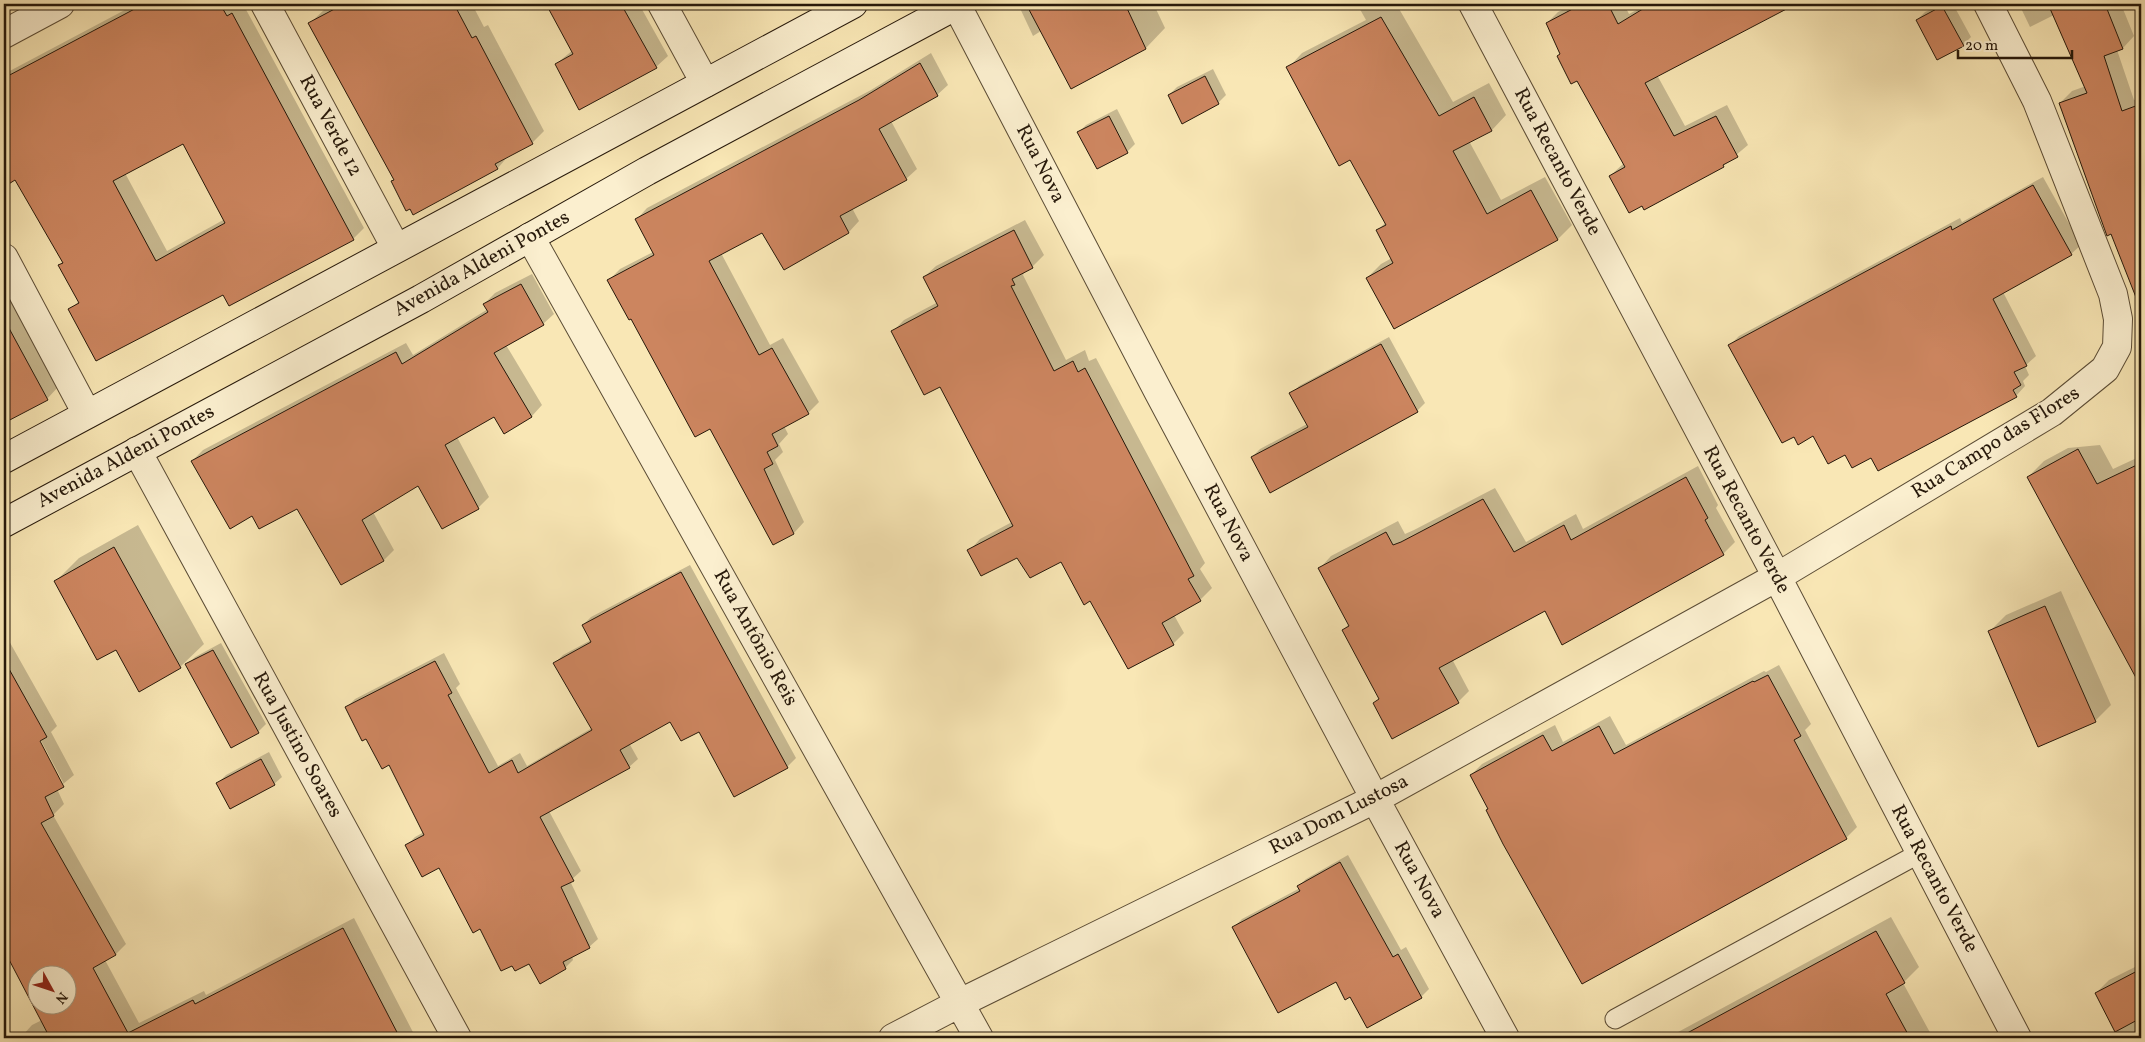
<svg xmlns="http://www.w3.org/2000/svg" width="2145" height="1042" viewBox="0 0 2145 1042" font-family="Vollkorn,serif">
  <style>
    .shadow { fill: #0003; fill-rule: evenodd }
    .building { fill: #cc855f; stroke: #26180a; fill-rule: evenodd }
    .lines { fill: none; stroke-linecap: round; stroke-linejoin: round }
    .lane-casing { stroke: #5b4c35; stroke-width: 21 }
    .street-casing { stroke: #5b4c35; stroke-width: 30 }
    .secondary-casing { stroke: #26180a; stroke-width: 30 }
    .lane { stroke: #fbefcf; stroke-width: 19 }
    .street { stroke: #fbefcf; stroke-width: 28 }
    .secondary { stroke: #fbefcf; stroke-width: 28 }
    .labels { text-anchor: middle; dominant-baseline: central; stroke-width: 4; stroke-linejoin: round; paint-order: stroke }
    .street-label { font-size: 20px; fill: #26180a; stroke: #fbefcf }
  </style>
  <rect width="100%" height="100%" fill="#f9e7b5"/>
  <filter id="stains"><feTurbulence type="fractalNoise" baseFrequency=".004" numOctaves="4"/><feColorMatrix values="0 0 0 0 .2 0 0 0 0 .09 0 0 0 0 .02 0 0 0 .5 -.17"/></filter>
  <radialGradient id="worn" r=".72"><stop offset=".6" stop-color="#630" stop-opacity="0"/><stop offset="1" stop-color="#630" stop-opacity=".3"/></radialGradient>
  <path class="shadow" d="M136,4H237L238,6L243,4L364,228L353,239L224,293L70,310L79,301L60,265L63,261L16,178L4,185V74ZM183,142L225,219L167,251L125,173Z
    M322,4H472L484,27L488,25L544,131L532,143L509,155L498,168L392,181L395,179L309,24L325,9Z
    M547,4H639L668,56L656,67L556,64L573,50Z
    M1018,4H1165L1156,9L1165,28L1146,48L1071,87L1041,31L1033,36Z
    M1357,4H1404L1398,7L1453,102L1489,83L1506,115L1492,130L1469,141L1501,200L1545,177L1572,225L1558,239L1367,278L1381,264L1392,258L1377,231L1385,223L1351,158L1288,68L1302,53L1366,20Z
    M1574,4H1624L1629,14L1648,4H1778L1779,6L1657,75L1685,126L1727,105L1748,145L1723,166L1610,176L1624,163L1561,53L1547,23L1558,12Z
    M1941,4H1953L1971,37L1963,45L1917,20L1925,12Z
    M2019,4L2128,5L2123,9L2134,36L2123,48L2117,50L2134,100L2141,97V312L2127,271L2060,103L2072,91L2086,86L2054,15L2030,27Z
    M931,53L948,85L937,95L891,121L917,169L906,179L852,208L859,221L849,232L784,268L763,231L721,253L770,345L783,338L819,402L808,413L784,426L788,434L779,444L783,452L775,460L804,522L794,533L710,427L632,317L609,280L620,269L653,252L637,219L647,208L871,90Z
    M1213,69L1226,95L1218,103L1169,95L1177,87Z
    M1117,109L1135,144L1127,152L1079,132L1086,125Z
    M2043,177L2081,245L2071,254L2003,292L2036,356L2025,366L2029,375L2023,381L2025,386L2016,396L1872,456L1845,453L1814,434L1730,345L1739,336L1960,218L1962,222Z
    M1025,220L1044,255L1032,267L1025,271L1023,275L1066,360L1085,350L1089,361L1096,358L1205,563L1200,569L1212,588L1200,600L1174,615L1184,633L1173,644L1091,600L1062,560L969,551L980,539L1012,522L940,385L893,331L904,320L938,302L924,277L936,266Z
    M532,274L554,314L543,324L506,345L542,405L532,416L505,432L495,416L457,437L489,497L478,508L418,484L373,512L394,550L384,560L297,508L253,515L192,461L203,450L406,343L413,355L488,309L484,304L495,293Z
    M4,284L59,386L47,399L4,421Z
    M1389,337L1425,403L1417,411L1271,491L1252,457L1260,449L1307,424L1291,394L1299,386Z
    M2100,445L2113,469L2141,456V684L2028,477L2044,461L2068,448Z
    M1698,466L1718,505L1716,508L1735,542L1723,554L1545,610L1452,659L1469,691L1458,702L1375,703L1380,698L1343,630L1349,624L1320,568L1331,556L1398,521L1405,534L1414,530L1495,488L1526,542L1576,514L1583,529Z
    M138,525L204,644L180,667L116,648L56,581L79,558Z
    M690,565L796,758L787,767L734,795L700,730L670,720L629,743L638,759L629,767L549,811L581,871L570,881L598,939L589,947L572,956L573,960L565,968L480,927L440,867L406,846L415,837L424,832L390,763L367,737L347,707L355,699L444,653L460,684L456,688L498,766L520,753L527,766L592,728L555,663L563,655L591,640L583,625L591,617Z
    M2061,591L2111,705L2095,721L1990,631L2006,615Z
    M4,632L57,726L51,732L74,775L57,789L64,804L53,815L126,944L116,954L105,960L139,1023L204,991L206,995L354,918L416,1038H369L345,993L260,1038H23L22,1036L32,1025L42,1020L12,962L4,967V773L10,770L12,744L4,729ZM38,735L64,784H61L36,736ZM38,974H68V1004H38Z
    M221,643L266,724L258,732L231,746L187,665L195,657Z
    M1779,665L1811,724L1805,730L1857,827L1846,838L1489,808L1471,775L1482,764L1555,725L1563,742L1610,716L1626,745L1764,671L1766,672Z
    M269,752L282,777L274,784L218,783L226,775Z
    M1348,855L1401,950L1406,947L1429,989L1421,997L1351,995L1337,980L1234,927L1242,919L1300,888L1298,887L1306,879Z
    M1891,917L1919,967L1903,983L1933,1038H1667Z
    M2141,964V1038H2120L2096,993L2109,980Z"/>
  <path class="building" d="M144,4H220L227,16L232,13L354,240L229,306L223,295L96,361L68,309L79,303L58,265L63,263L15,180L4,187V78ZM183,144L225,223L156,261L113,181Z
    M344,4H454L472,38L476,36L533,144L495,164L498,169L413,215L410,209L406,211L391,181L394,180L308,23Z
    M546,4H621L657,68L579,110L555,64L573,54Z
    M1026,4H1125L1146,49L1071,89Z
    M1582,4H1608L1618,24L1651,4H1796L1645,83L1674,136L1716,116L1738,157L1723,165L1724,167L1644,210L1642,206L1629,213L1609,176L1625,167L1577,81L1571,84L1557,56L1560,54L1546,23Z
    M2048,4H2105L2123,49L2104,56L2122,111L2141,104V305H2139L2111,234L2107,236L2059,103L2087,93Z
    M1942,6L1964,46L1937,60L1916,20Z
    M1381,17L1439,116L1474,97L1492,131L1453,151L1487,214L1531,190L1558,240L1394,329L1366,278L1393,263L1376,230L1386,225L1350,160L1339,166L1286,67Z
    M920,63L938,96L879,129L907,180L840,216L849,233L784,270L762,233L709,261L759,355L772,348L809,414L772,434L778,446L767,452L773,464L764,469L794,534L773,545L710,429L695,437L631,319L629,320L607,280L654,255L635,219L859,100Z
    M1205,76L1219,104L1182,124L1168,95Z
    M1109,116L1128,153L1097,169L1077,132Z
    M2033,185L2072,255L1993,299L2027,366L2014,372L2021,385L2013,390L2017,397L1878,471L1871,458L1852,468L1845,455L1828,464L1813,436L1798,445L1794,437L1782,443L1728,345L1951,226L1952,230Z
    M1014,230L1033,268L1012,279L1015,285L1011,286L1054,371L1073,361L1078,372L1085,368L1194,576L1188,579L1201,601L1162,623L1174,645L1128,669L1090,601L1084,605L1061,562L1030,578L1017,558L981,576L967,550L1013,526L940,387L924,395L891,331L938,306L923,277Z
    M521,284L544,325L494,353L532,417L504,434L494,417L445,445L479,509L442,529L418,486L362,520L384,561L341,585L297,509L259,529L252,516L230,529L191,461L396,352L402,364L488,312L483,304Z
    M4,319L48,400L4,423Z
    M1381,344L1418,412L1270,493L1251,457L1308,427L1289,393Z
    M2078,449L2097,484L2141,463V687L2027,477Z
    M1686,477L1708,518L1705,520L1724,555L1562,645L1545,611L1439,668L1459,703L1392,739L1373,703L1379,699L1342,630L1349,626L1318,568L1386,532L1393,545L1401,542L1483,499L1514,552L1564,525L1571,540Z
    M114,547L181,668L139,692L116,650L97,660L54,581Z
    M681,572L788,768L734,797L699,732L681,741L670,722L620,750L630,768L540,817L574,881L561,887L590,948L563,962L566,969L540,984L529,964L515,971L512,966L501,971L480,929L473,933L439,868L422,877L405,845L424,835L389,765L382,769L366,739L362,741L345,707L435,661L452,693L448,695L489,773L512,760L518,773L592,730L553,663L591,642L582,625Z
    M2045,606L2096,722L2038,747L1988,631Z
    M213,650L259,733L231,748L185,664Z
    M4,660L47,737L40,741L64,787L45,797L54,816L41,823L116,955L93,968L128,1033L193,1000L195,1004L343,928L400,1038H50L4,950ZM38,974H68V1004H38Z
    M1768,675L1801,736L1794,740L1847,839L1582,984L1503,844L1486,810L1488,809L1470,775L1543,735L1552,751L1599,726L1614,754L1753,681L1754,682Z
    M261,759L275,785L230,809L216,783Z
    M1340,862L1393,957L1398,954L1422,998L1367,1028L1350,997L1345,1000L1336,982L1278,1013L1232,927L1300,891L1297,886Z
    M1876,931L1905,983L1886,994L1910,1038H1678Z
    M2141,969V1018L2115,1032L2095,993Z"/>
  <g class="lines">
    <defs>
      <path id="lane" d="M1615,1019L1920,853"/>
      <path id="street" d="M265,4L396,248
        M662,4L705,83
        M956,4L1158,391L1375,799L1505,1038
        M1473,4L1777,577L2017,1038
        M4,34L60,4
        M530,237L979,1038
        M4,258L87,414
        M137,451L457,1038
        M893,1038L960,1003L1375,799L1777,577L2052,412L2105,369L2117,347L2118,319L2113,294L2037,101L1988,4"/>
      <path id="secondary" d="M4,459L853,4
        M4,523L421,299L647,171L959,4"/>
    </defs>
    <use href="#lane" class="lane-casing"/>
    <use href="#street" class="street-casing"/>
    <use href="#secondary" class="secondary-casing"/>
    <use href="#lane" class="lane"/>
    <use href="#street" class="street"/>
    <use href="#secondary" class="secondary"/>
  </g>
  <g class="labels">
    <g class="street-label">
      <text transform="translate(330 126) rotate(62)">Rua Verde 12</text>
      <text transform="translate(1557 162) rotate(62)">Rua Recanto Verde</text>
      <text transform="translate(1040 164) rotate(63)">Rua Nova</text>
      <text transform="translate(482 264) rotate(-29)">Avenida Aldeni Pontes</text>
      <text transform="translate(1996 443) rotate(-32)">Rua Campo das Flores</text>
      <text transform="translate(126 457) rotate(-28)">Avenida Aldeni Pontes</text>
      <text transform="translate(1746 520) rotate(62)">Rua Recanto Verde</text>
      <text transform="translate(1228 523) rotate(62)">Rua Nova</text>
      <text transform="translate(755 638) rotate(61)">Rua Antônio Reis</text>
      <text transform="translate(297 745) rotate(61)">Rua Justino Soares</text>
      <text transform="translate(1339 815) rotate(-27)">Rua Dom Lustosa</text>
      <text transform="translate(1934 879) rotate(62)">Rua Recanto Verde</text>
      <text transform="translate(1419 880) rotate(61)">Rua Nova</text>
    </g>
  </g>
  <rect width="2145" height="1042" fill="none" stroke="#f9e7b5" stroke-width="20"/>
  <rect x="5" y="5" width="2135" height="1032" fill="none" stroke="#26180a" stroke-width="2.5"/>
  <rect x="10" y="10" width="2125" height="1022" fill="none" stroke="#26180a"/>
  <g transform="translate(52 990) rotate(130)"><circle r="24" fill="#fbefcf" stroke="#a69980"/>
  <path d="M0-4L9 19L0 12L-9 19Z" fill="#8f2418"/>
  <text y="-8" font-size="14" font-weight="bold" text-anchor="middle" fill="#26180a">N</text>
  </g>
  <path d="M1958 50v8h114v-8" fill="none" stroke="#26180a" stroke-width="2.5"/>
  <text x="1965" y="50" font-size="15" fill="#26180a" stroke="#fbefcf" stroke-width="4" paint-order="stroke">20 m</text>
  <rect width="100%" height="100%" filter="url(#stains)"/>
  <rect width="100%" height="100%" fill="url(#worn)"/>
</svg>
